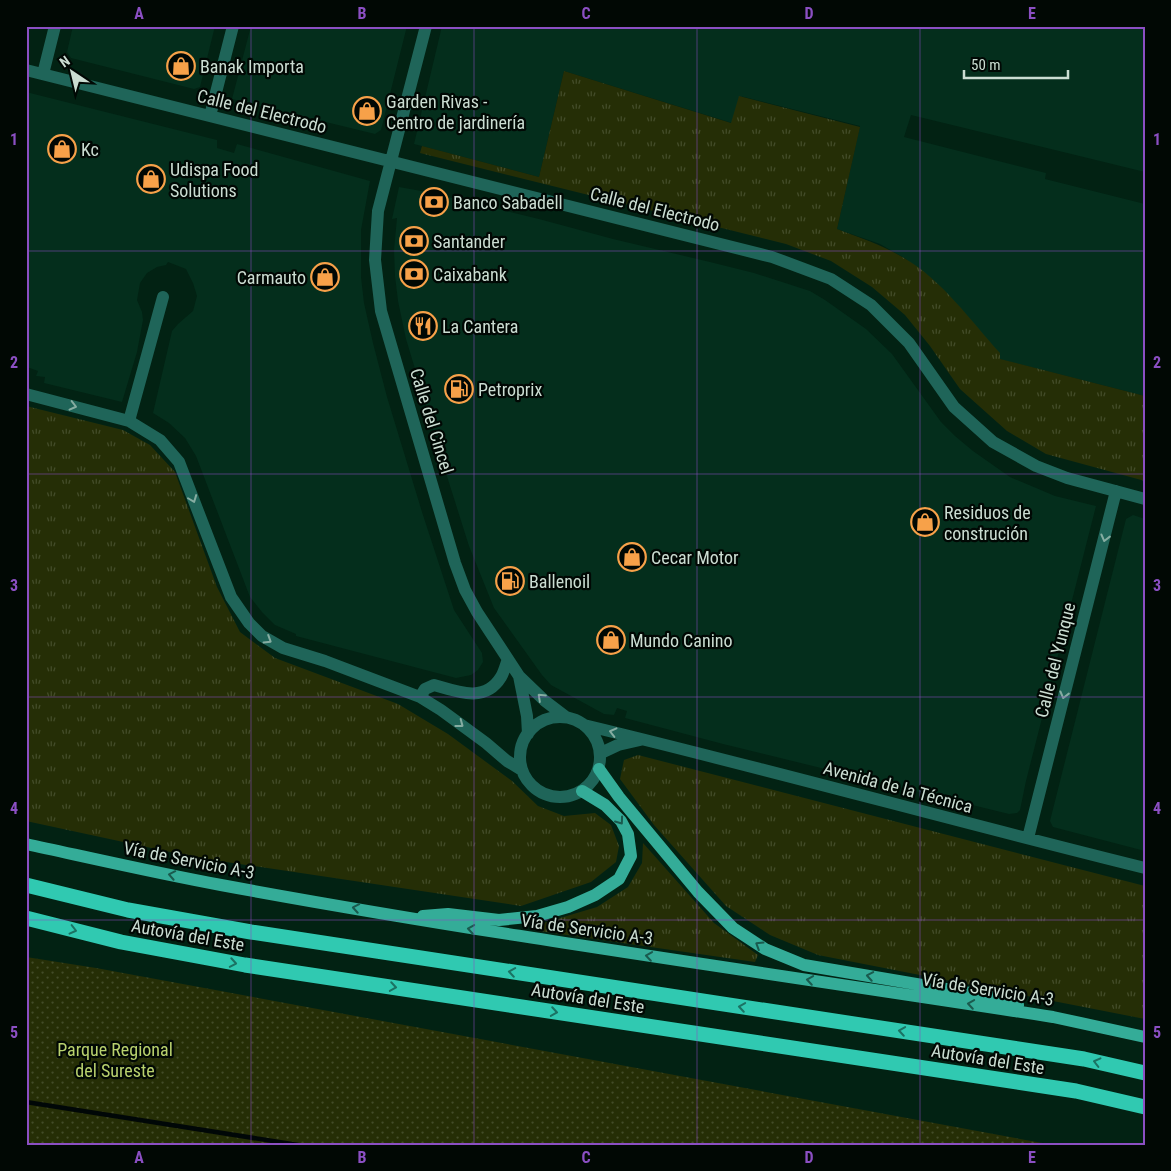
<svg xmlns="http://www.w3.org/2000/svg" width="1171" height="1171" viewBox="0 0 1171 1171" font-family="'Roboto Condensed',sans-serif">
  <style>
    .built { fill: #042e1c }
    .grass { fill: url(#grass-tufts) }
    .park { fill: url(#park-dots) }
    .lines { fill: none; stroke-linecap: round; stroke-linejoin: round }
    .stream { stroke: #000707; stroke-width: 4.5 }
    .minor { stroke: #1f6559; stroke-width: 12 }
    .major { stroke: #34ac98; stroke-width: 12 }
    .highway { stroke: #30c9b1; stroke-width: 15 }
    .oneway { stroke: #86ada2 }
    .oneway2 { stroke: #1a5a4e }
    .oneway3 { stroke: #1b7263 }
    .grid { fill: none; stroke: #8b4fc3; stroke-width: 1; stroke-opacity: 0.55 }
    .labels { text-anchor: middle; dominant-baseline: central; stroke-width: 4.5; stroke-linejoin: round; paint-order: stroke }
    .poi-label { font-size: 18px; fill: #cbddd2; stroke: #010804; text-anchor: start }
    .street-label { font-size: 18px; fill: #cbddd2; stroke: #010804 }
    .park-label { font-size: 18px; fill: #b9d26e; stroke: #010804 }
    .neatline { fill: none; stroke: #8b4fc3; stroke-width: 2 }
    .grid-label { font-size: 16px; text-anchor: middle; font-weight: bold; fill: #8b4fc3 }
  </style>
  <defs>
    <pattern id="grass-tufts" width="24" height="20" patternUnits="userSpaceOnUse" patternTransform="scale(1.25)"><rect width="24" height="20" fill="#252e06"/><path d="M3 7l-1-3M5 7V3M7 7l1-3M15 17l-1-3M17 17v-4M19 17l1-3" fill="none" stroke="#434c29"/></pattern>
    <pattern id="park-dots" width="8" height="8" patternUnits="userSpaceOnUse" patternTransform="scale(1.25)"><rect width="8" height="8" fill="#252e06"/><path d="M2 2h.1M6 6h.1" fill="none" stroke="#434c29" stroke-width="1.8" stroke-linecap="round"/></pattern>
  </defs>
  <rect width="100%" height="100%" fill="#022213"/>
  <path class="built" d="M73,26H215L200,87L194,89L71,58L67,52Z
    M251,26H407L381,130L375,134L232,99Z
    M442,26H1145V172L911,115L904,137L1046,173L1045,179L1145,204V396L999,359L906,259L880,244L837,229L860,126L740,96L732,123L564,71L539,177L414,144Z
    M26,92L217,140V148L234,153L237,144L370,181L361,230V277L364,303L373,343L387,397L422,512L454,610L482,653L483,662L478,670L471,675L456,678L296,636V634L275,625L262,612L250,597L196,456L185,438L169,423L153,413L172,331L178,324L193,311L197,296L193,283L186,269L168,262L166,265L157,267L147,273L140,283L137,300L142,312L143,320L137,352L122,402L44,383L45,377L36,376L38,371L27,367L26,368Z
    M399,187L427,192L539,219L613,239L710,262L754,273L810,291L825,300L866,329L892,354L941,422L955,436L973,451L1010,477L1055,496L1096,506L1026,781L1020,810L1017,813L1009,814L723,744L625,718L627,711L617,708L614,715L604,714L551,685L542,675L494,608L469,546L445,470L440,453L447,451L444,440L437,442L406,339L398,301L395,276L394,250L397,218L392,219Z
    M1133,515L1145,519V851L1053,827L1050,821L1126,519Z"/>
  <path class="grass" d="M564,71L731,123L739,96L860,127L837,229C861,238 882,245 904,258C941,279 971,321 1000,353V359L1145,396V481L1046,454L1007,431L960,389L930,346L905,315L872,287L831,261L786,244L420,153L422,146L539,177Z
    M26,406L123,430L150,445L175,472L217,587L240,632L275,658L398,704L448,734L512,781L538,806L564,816L595,813L611,825L619,846L616,862L591,882L521,906L193,857L26,821Z
    M638,755L1145,886V1019L818,955L770,935L726,906L654,825L620,779L624,760Z
    M643,843L714,923L758,955L755,962L539,931L540,924L597,907L628,887L642,863Z"/>
  <path class="park" d="M26,957L96,968L1053,1145H26Z"/>
  <g class="lines">
    <path class="stream" d="M26,1102L298,1145"/>
    <path class="minor" d="M426,26L378,211L375,260L381,311L455,563L465,590L477,612L519,676L545,701L566,717
      M26,70L772,257L831,279L871,305L909,343L954,407L993,442L1036,466L1067,478L1145,499
      M43,74L55,26
      M210,116L233,26
      M26,394L129,421L160,440L179,462L231,597L249,623L262,636L283,648L325,661L420,697L441,710L486,743L507,761L522,770
      M129,421L163,297
      M519,676L527,716L528,734
      M420,697L425,689L434,685C458,692 485,703 501,677C504,672 506,664 508,659
      M520 757a40 40 0 1 1 80 0a40 40 0 1 1-80 0Z
      M584,725C772,770 958,822 1145,868
      M601,753L618,745L640,740
      M1028,838L1116,491"/>
    <path class="major" d="M599,769L619,797L698,892L733,928L765,949L804,965L993,997L1018,1005
      M26,844C91,858 156,873 221,885C497,936 776,974 1053,1017L1145,1037
      M423,916L448,914L499,920L537,916L568,907L595,895L619,879L631,856L628,834L621,821L605,805L582,791"/>
    <path class="highway" d="M26,885L128,910L251,932L1084,1059L1145,1073
      M26,918L121,942L245,965L1076,1091L1145,1107"/>
  </g>
  <defs><path id="oneway-chevron" d="M-2-3.5L2.5 0L-2 3.5" fill="none" stroke-width="1.6" stroke-linecap="round" stroke-linejoin="round" transform="scale(1.25)"/></defs>
  <g class="oneway">
    <use href="#oneway-chevron" transform="translate(73 406) rotate(14)"/>
    <use href="#oneway-chevron" transform="translate(193 499) rotate(69)"/>
    <use href="#oneway-chevron" transform="translate(1105 538) rotate(104)"/>
    <use href="#oneway-chevron" transform="translate(268 640) rotate(32)"/>
    <use href="#oneway-chevron" transform="translate(1064 695) rotate(104)"/>
    <use href="#oneway-chevron" transform="translate(541 697) rotate(-137)"/>
    <use href="#oneway-chevron" transform="translate(460 724) rotate(37)"/>
    <use href="#oneway-chevron" transform="translate(613 732) rotate(-166)"/>
  </g>
  <g class="oneway2">
    <use href="#oneway-chevron" transform="translate(620 821) rotate(54)"/>
    <use href="#oneway-chevron" transform="translate(172 875) rotate(-169)"/>
    <use href="#oneway-chevron" transform="translate(356 908) rotate(-170)"/>
    <use href="#oneway-chevron" transform="translate(471 929) rotate(-171)"/>
    <use href="#oneway-chevron" transform="translate(759 945) rotate(-148)"/>
    <use href="#oneway-chevron" transform="translate(649 956) rotate(-172)"/>
    <use href="#oneway-chevron" transform="translate(870 976) rotate(-170)"/>
    <use href="#oneway-chevron" transform="translate(810 980) rotate(-171)"/>
    <use href="#oneway-chevron" transform="translate(971 1004) rotate(-171)"/>
  </g>
  <g class="oneway3">
    <use href="#oneway-chevron" transform="translate(73 930) rotate(14)"/>
    <use href="#oneway-chevron" transform="translate(233 963) rotate(10)"/>
    <use href="#oneway-chevron" transform="translate(512 972) rotate(-171)"/>
    <use href="#oneway-chevron" transform="translate(393 987) rotate(9)"/>
    <use href="#oneway-chevron" transform="translate(742 1007) rotate(-171)"/>
    <use href="#oneway-chevron" transform="translate(554 1012) rotate(9)"/>
    <use href="#oneway-chevron" transform="translate(902 1031) rotate(-171)"/>
    <use href="#oneway-chevron" transform="translate(1097 1062) rotate(-166)"/>
  </g>
  <path class="grid" d="M251,26V1145M474,26V1145M697,26V1145M920,26V1145M26,251H1145M26,474H1145M26,697H1145M26,920H1145"/>
  <defs>
    <symbol id="shop-ring" viewBox="-11 -11 22 22"><circle r="9.5" fill="#010804" stroke="#f7a149" stroke-width="1.5"/><path d="M-5-2.5h2.3a2.7 3.5 0 0 1 5.4 0H5L5.5 6h-11ZM-1.5-2.5h3a1.5 2.3 0 0 0-3 0Z" fill="#f7a149"/></symbol>
    <symbol id="bank-ring" viewBox="-11 -11 22 22"><circle r="9.5" fill="#010804" stroke="#f7a149" stroke-width="1.5"/><path d="M-6-4H6V4H-6ZM0-2.3a2.3 2.3 0 1 0 0 4.6a2.3 2.3 0 1 0 0-4.6Z" fill="#f7a149"/></symbol>
    <symbol id="restaurant-ring" viewBox="-11 -11 22 22"><circle r="9.5" fill="#010804" stroke="#f7a149" stroke-width="1.5"/><path d="M-5-6h1v4h1v-4h1v4h1v-4h1v5L-1.5 .5V6h-2V.5L-5-1ZM5-6V6H3V1.5H1.5Q1.5-4 5-6Z" fill="#f7a149"/></symbol>
    <symbol id="fuel-ring" viewBox="-11 -11 22 22"><circle r="9.5" fill="#010804" stroke="#f7a149" stroke-width="1.5"/><path d="M-5.5-6h7V0h2V4h1.3V-2.5L3-4.5l.8-.8L6-3V5H2.5V1h-1V6h-7ZM-4.2-4.7v3.2H.2V-4.7Z" fill="#f7a149"/></symbol>
  </defs>
  <g fill-rule="evenodd">
    <use href="#shop-ring" x="165" y="50" width="32" height="32"/>
    <use href="#shop-ring" x="351" y="95" width="32" height="32"/>
    <use href="#shop-ring" x="46" y="133" width="32" height="32"/>
    <use href="#shop-ring" x="135" y="163" width="32" height="32"/>
    <use href="#bank-ring" x="418" y="186" width="32" height="32"/>
    <use href="#bank-ring" x="398" y="225" width="32" height="32"/>
    <use href="#bank-ring" x="398" y="258" width="32" height="32"/>
    <use href="#shop-ring" x="309" y="261" width="32" height="32"/>
    <use href="#restaurant-ring" x="407" y="310" width="32" height="32"/>
    <use href="#fuel-ring" x="443" y="373" width="32" height="32"/>
    <use href="#shop-ring" x="909" y="506" width="32" height="32"/>
    <use href="#shop-ring" x="616" y="541" width="32" height="32"/>
    <use href="#fuel-ring" x="494" y="565" width="32" height="32"/>
    <use href="#shop-ring" x="595" y="624" width="32" height="32"/>
  </g>
  <g class="labels">
    <g class="poi-label">
      <text x="200" y="66">Banak Importa</text>
      <text x="386" y="101">Garden Rivas -<tspan x="386" dy="21">Centro de jardinería</tspan></text>
      <text x="81" y="149">Kc</text>
      <text x="170" y="169">Udispa Food<tspan x="170" dy="21">Solutions</tspan></text>
      <text x="453" y="202">Banco Sabadell</text>
      <text x="433" y="241">Santander</text>
      <text x="433" y="274">Caixabank</text>
      <text x="306" y="277" text-anchor="end">Carmauto</text>
      <text x="442" y="326">La Cantera</text>
      <text x="478" y="389">Petroprix</text>
      <text x="944" y="512">Residuos de<tspan x="944" dy="21">construción</tspan></text>
      <text x="651" y="557">Cecar Motor</text>
      <text x="529" y="581">Ballenoil</text>
      <text x="630" y="640">Mundo Canino</text>
    </g>
    <g class="street-label">
      <text transform="translate(262 111) rotate(14)">Calle del Electrodo</text>
      <text transform="translate(655 209) rotate(14)">Calle del Electrodo</text>
      <text transform="translate(432 421) rotate(73)">Calle del Cincel</text>
      <text transform="translate(1055 660) rotate(-76)">Calle del Yunque</text>
      <text transform="translate(898 787) rotate(15)">Avenida de la Técnica</text>
      <text transform="translate(189 860) rotate(11)">Vía de Servicio A-3</text>
      <text transform="translate(587 929) rotate(8)">Vía de Servicio A-3</text>
      <text transform="translate(188 935) rotate(10)">Autovía del Este</text>
      <text transform="translate(988 989) rotate(9)">Vía de Servicio A-3</text>
      <text transform="translate(588 998) rotate(9)">Autovía del Este</text>
      <text transform="translate(988 1059) rotate(9)">Autovía del Este</text>
    </g>
    <g class="park-label">
      <text x="115" y="1049">Parque Regional<tspan x="115" dy="21">del Sureste</tspan></text>
    </g>
  </g>
  <rect width="1171" height="1171" fill="none" stroke="#010804" stroke-width="55"/>
  <g transform="translate(72 72) rotate(325)" stroke="#010804" stroke-width="4" paint-order="stroke">
  <path d="M0-4L9 19L0 12L-9 19Z" fill="#cbddd2"/>
  <text y="-8" font-size="14" font-weight="bold" text-anchor="middle" fill="#cbddd2">N</text>
  </g>
  <path d="M964 70v8h104v-8" fill="none" stroke="#cbddd2" stroke-width="2.5"/>
  <text x="971" y="70" font-size="15" fill="#cbddd2" stroke="#010804" stroke-width="4" paint-order="stroke">50 m</text>
  <rect x="28" y="28" width="1116" height="1116" class="neatline"/>
  <g class="grid-label">
    <text x="139" y="19">A</text>
    <text x="362" y="19">B</text>
    <text x="586" y="19">C</text>
    <text x="809" y="19">D</text>
    <text x="1032" y="19">E</text>
    <text x="14" y="145">1</text>
    <text x="1157" y="145">1</text>
    <text x="14" y="368">2</text>
    <text x="1157" y="368">2</text>
    <text x="14" y="591">3</text>
    <text x="1157" y="591">3</text>
    <text x="14" y="814">4</text>
    <text x="1157" y="814">4</text>
    <text x="14" y="1038">5</text>
    <text x="1157" y="1038">5</text>
    <text x="139" y="1163">A</text>
    <text x="362" y="1163">B</text>
    <text x="586" y="1163">C</text>
    <text x="809" y="1163">D</text>
    <text x="1032" y="1163">E</text>
  </g>
</svg>
